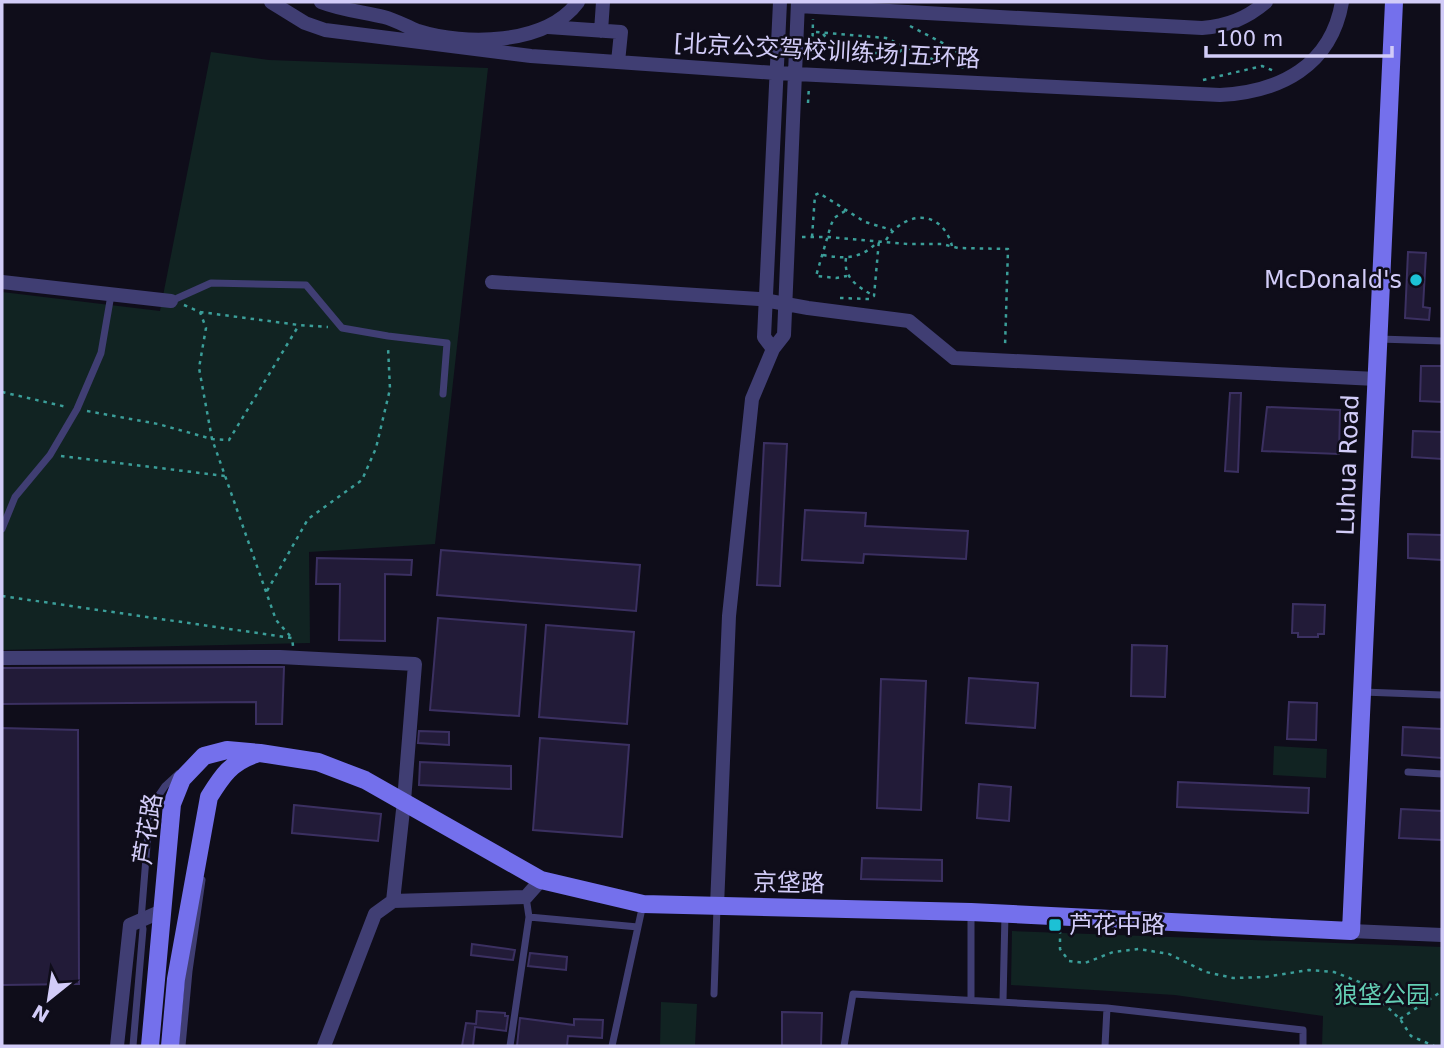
<svg xmlns="http://www.w3.org/2000/svg" width="1444" height="1048" viewBox="0 0 1444 1048" font-family="'DejaVu Sans','Noto Sans SC',sans-serif">
  <style>
    .green { fill: #112322 }
    .building { fill: #221b38; stroke: #3b3061; stroke-width: 2 }
    .lines { fill: none; stroke-linecap: round; stroke-linejoin: round }
    .path { stroke: #3b9e99; stroke-width: 2.5; stroke-dasharray: 3.5 5; stroke-linecap: butt }
    .lane { stroke: #403e73; stroke-width: 7 }
    .street { stroke: #403e73; stroke-width: 14 }
    .secondary { stroke: #7470ec; stroke-width: 18 }
    .poi-dot { fill: #1cc1d5; stroke: #0f0d1a; stroke-width: 2.5 }
    .labels { text-anchor: middle; dominant-baseline: central; stroke-width: 5; stroke-linejoin: round; paint-order: stroke }
    .street-label { font-size: 24px; fill: #d2ccf8; stroke: #0f0d1a }
    .poi-label { font-size: 24px; fill: #d2ccf8; stroke: #0f0d1a; text-anchor: end }
    .park-label { font-size: 24px; fill: #63ceb4; stroke: #0f0d1a }
  </style>
  <rect width="100%" height="100%" fill="#0f0d1a"/>
  <path class="green" d="M211,52L269,60L488,68L435,544L309,552L310,643L2,650V292L160,311Z
    M1274,746L1327,749L1326,778L1273,775Z
    M1012,931L1442,947V1046H1322L1323,1016L1175,995L1011,985Z
    M661,1002L697,1004L695,1046H660Z"/>
  <path class="building" d="M1408,252L1426,253L1423,307L1430,308L1429,320L1405,318Z
    M1421,366H1442V402L1420,401Z
    M1230,393H1241L1238,472L1225,471Z
    M1267,407L1340,410L1339,454L1262,451Z
    M1413,431L1442,432V459L1412,457Z
    M764,443L787,444L780,586L757,585Z
    M805,510L866,513L865,526L968,531L966,559L864,554L863,563L802,560Z
    M1408,534L1442,535V560L1408,558Z
    M441,550L640,565L636,611L437,595Z
    M317,558L412,560L411,575L385,574V641L339,640L340,584H316Z
    M1293,604L1325,605L1324,634H1318V637H1298V633H1292Z
    M438,618L526,625L519,716L430,710Z
    M546,625L634,632L627,724L539,717Z
    M1132,645L1167,646L1165,697L1131,696Z
    M284,667L282,724H256V702L2,704V668Z
    M969,678L1038,683L1035,728L966,723Z
    M881,679L926,681L921,810L877,808Z
    M1289,702L1317,703L1316,740L1287,739Z
    M1403,727L1442,729V758L1402,755Z
    M2,728L78,730L79,984L2,985Z
    M419,731L449,732V745L418,743Z
    M540,738L629,745L622,837L533,830Z
    M420,762L511,766V789L419,785Z
    M1178,782L1309,788L1308,813L1177,807Z
    M979,784L1011,787L1009,821L977,818Z
    M294,805L381,814L378,841L292,833Z
    M1401,809L1442,811V840L1399,838Z
    M862,858L942,860V881L861,879Z
    M472,944L515,950L513,960L471,955Z
    M530,953L567,957L566,970L528,966Z
    M477,1011L505,1013V1016H508L506,1031L475,1027L473,1046H462L466,1023L476,1024Z
    M782,1012L822,1013L821,1046H782Z
    M520,1018L574,1025V1019L603,1020L602,1038L568,1036L567,1046H517Z"/>
  <g class="lines">
    <path class="path" d="M910,26L956,50L964,71
      M816,32L886,38L952,68
      M823,34L838,51L896,54L908,46
      M812,62L813,19
      M1203,80L1262,66L1274,71
      M808,103L809,86
      M845,211L834,218L831,225L816,276L836,278L847,276
      M802,237H828L908,244H942L958,248L1008,249L1005,347
      M812,237L815,195L819,193L865,222L892,230
      M886,240C905,210 942,209 952,246
      M823,255C844,259 862,259 877,242
      M846,258C843,278 858,287 874,296
      M840,298L869,299L874,296L879,240
      M184,305L200,312L206,328L199,368L212,439L276,620L292,638
      M200,312L299,325L328,327
      M2,392L67,407
      M87,411L158,424L212,439L229,440L299,325
      M61,456L225,476
      M267,591L308,519L362,480L376,448L390,389L388,347
      M2,596L292,638L293,646
      M1060,930V949L1069,961L1085,963L1113,952L1139,949L1169,954L1206,972L1233,978L1265,977L1309,970L1334,972L1362,983L1400,1019L1411,1036L1434,1046
      M1400,1019L1442,991"/>
    <path class="lane" d="M171,301L211,283L306,285L342,328L388,336L447,343L443,394
      M1379,339L1442,341
      M2,529L15,497L50,455L77,409L101,353L111,295
      M1363,692L1442,695
      M1408,772L1442,774
      M526,897L529,917L638,927
      M971,912V1000
      M714,994L717,907
      M1003,1001L1005,914
      M133,1046L143,929L141,920L150,808L165,786L178,774
      M182,1046L189,971L202,880
      M510,1046L529,917
      M612,1046L643,904
      M844,1046L853,994L1107,1008L1303,1030V1046
      M1105,1046L1107,1008"/>
    <path class="street" d="M271,2L305,23L325,30L531,56L776,73L1220,95C1280,92 1331,66 1342,2
      M321,2C341,10 363,12 384,17C396,20 407,27 418,31C465,46 546,45 578,2
      M798,6L1202,28C1227,26 1246,19 1266,2
      M548,27L621,32L618,62
      M601,31L603,2
      M2,282L171,301
      M492,282L759,299L808,308L909,321L954,358L1376,379
      M773,349L764,337L780,2
      M2,658L280,657L415,664L404,801L393,901
      M717,906L729,616L752,399L773,349L784,335L798,2
      M1351,931L1442,935
      M117,1046L130,925L162,911
      M324,1046L375,914L393,901L526,897L541,880"/>
    <path class="secondary" d="M150,1046L172,804L182,779L204,756L227,750L260,753L318,762L365,780L541,880L643,904L971,912L1351,931L1394,2
      M170,1046L176,979L209,797C222,776 231,762 256,754"/>
  </g>
  <g class="poi-dot">
    <circle cx="1416" cy="280" r="7"/>
    <rect x="1048" y="918" width="14" height="14" rx="3.5"/>
  </g>
  <g class="labels">
    <g class="street-label">
      <text transform="translate(827 51) rotate(3)">[北京公交驾校训练场]五环路</text>
      <text transform="translate(1348 465) rotate(-88)">Luhua Road</text>
      <text transform="translate(148 829) rotate(-81)">芦花路</text>
      <text transform="translate(789 883) rotate(1)">京垡路</text>
    </g>
    <g class="poi-label">
      <text x="1402" y="280">McDonald's</text>
      <text x="1069" y="925" text-anchor="start">芦花中路</text>
    </g>
    <g class="park-label">
      <text x="1382" y="995">狼垡公园</text>
    </g>
  </g>
  <rect width="1444" height="1048" fill="none" stroke="#d2ccf8" stroke-width="7"/>
  <g transform="translate(49 999) rotate(210)" stroke="#0f0d1a" stroke-width="5" paint-order="stroke">
  <path d="M0-5L12 26L0 18L-12 26Z" fill="#d2ccf8"/>
  <text y="-10" font-size="19" font-weight="bold" text-anchor="middle" fill="#d2ccf8">N</text>
  </g>
  <path d="M1206 46v10h186v-10" fill="none" stroke="#d2ccf8" stroke-width="3.5"/>
  <text x="1216" y="46" font-size="21" fill="#d2ccf8" stroke="#0f0d1a" stroke-width="5" paint-order="stroke">100 m</text>
</svg>
